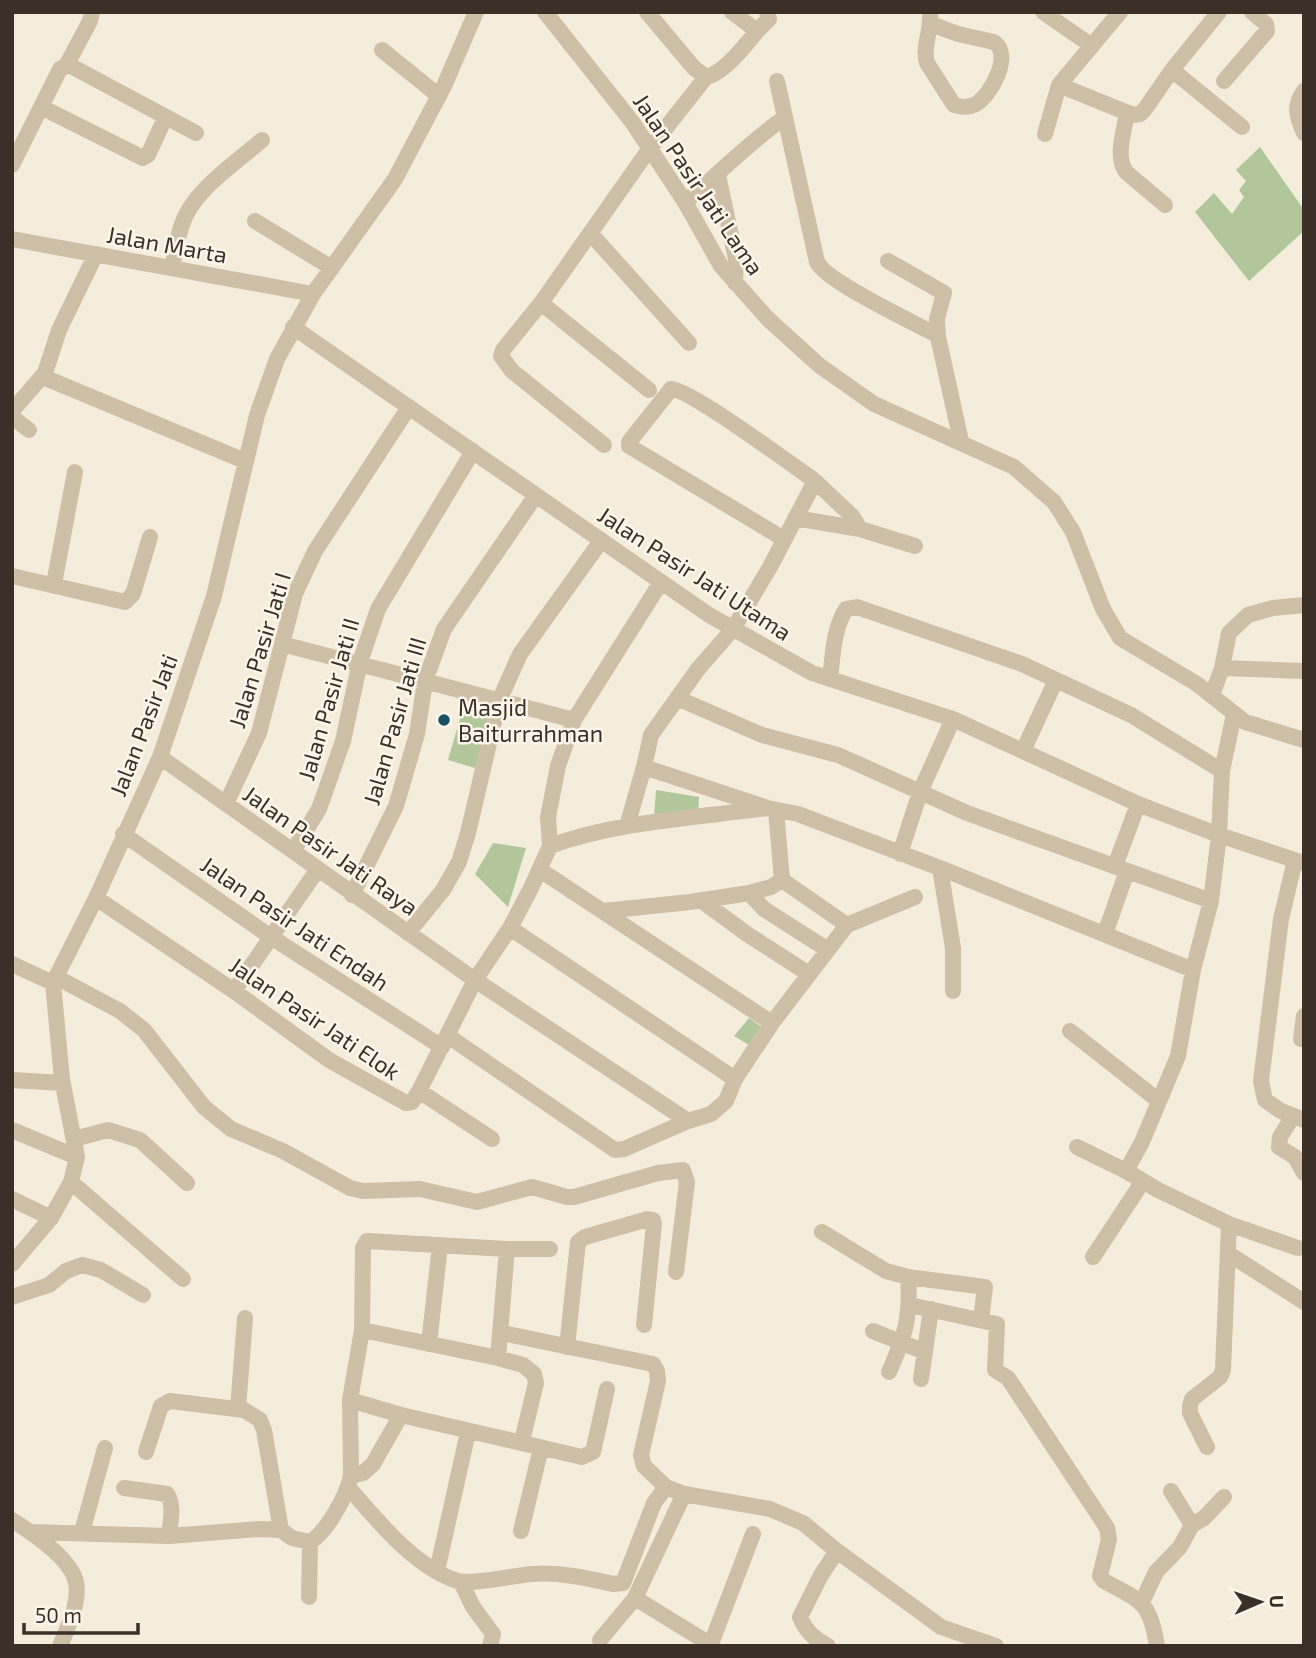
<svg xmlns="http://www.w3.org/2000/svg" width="1316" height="1658" viewBox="0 0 1316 1658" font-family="'Exo 2',sans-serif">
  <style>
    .green { fill: #b1c69a }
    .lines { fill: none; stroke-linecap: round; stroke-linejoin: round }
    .street { stroke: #cebfa7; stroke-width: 16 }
    .poi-dot { fill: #195160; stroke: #fcf6ea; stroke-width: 2.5 }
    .labels { text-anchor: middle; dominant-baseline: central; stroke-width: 5; stroke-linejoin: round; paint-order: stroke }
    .street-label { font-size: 23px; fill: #3a3028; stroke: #fcf6ea }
    .poi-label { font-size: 23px; fill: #3a3028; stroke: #fcf6ea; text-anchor: start }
  </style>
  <rect width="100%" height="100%" fill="#f5eddc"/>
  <path class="green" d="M1260,147L1304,210V231L1249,281L1195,212L1214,193L1232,214L1244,197L1239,190L1246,181L1236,170Z
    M465,701L493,710L475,768L448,760Z
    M656,790L699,797L698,816L654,817Z
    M493,843L526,848L508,907L475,874Z
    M749,1018L762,1027L749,1045L734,1036Z"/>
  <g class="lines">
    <path class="street" d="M545,12L633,123L685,202L721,266L768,319L820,366L874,404L1014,467L1054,502L1073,532L1103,609L1120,638L1197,684L1245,722L1304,740
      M647,12L694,68L706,77
      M930,12C932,30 922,47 927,63L954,105C962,107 968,108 976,104C991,95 1013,55 994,42L958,34L931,24
      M1043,12L1092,46
      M1120,12L1059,85L1133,115L1140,114L1145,109L1172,70L1219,12
      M757,31L769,19L767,12
      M382,50L439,96
      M66,66H71L196,133
      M1172,70L1242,127
      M777,81L817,262C826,281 910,321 933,333
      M1224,81L1267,31L1266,24L1252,12
      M1304,91C1293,106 1297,117 1304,133
      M43,108L143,158L148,155L165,118
      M1127,113C1124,132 1115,156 1126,172L1165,205
      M1045,134L1059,85
      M12,165L60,69L66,66L90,21L92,12
      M718,175L736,259L735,283
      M685,202C719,174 748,143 784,118
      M255,221L332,268
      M591,234L689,343
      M12,239L313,294
      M888,261L944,293L937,319L938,337L961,441
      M172,267C176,250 178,229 187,213C202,185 238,161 262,140
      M541,303L649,390
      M293,327L709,615L812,673L953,719L1138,804L1219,835L1304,863
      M45,373L48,379L245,461
      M12,411L45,373L59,330L96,254
      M12,417L29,430
      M604,445L512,371L501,356L503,350L541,303L650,148L706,77C723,74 746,45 757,31L732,12
      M815,481L852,516L860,529
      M795,518L860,529L915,546
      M12,576L125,602L133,594L150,537
      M54,584L75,472
      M282,644L574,720
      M1222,668L1304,671
      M830,679C833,655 833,630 846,609L857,607L1022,664L1131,715L1222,771
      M1212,695L1222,668L1229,633L1248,615L1273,608L1304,605
      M677,698L762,735L838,755L967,813L1211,901
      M1023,751L1056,680
      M160,757L475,980L688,1121
      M644,767L768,808L798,814L940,868L1193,970
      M226,804L259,733L295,594L315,551L409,407
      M776,810L782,880L847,925L915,897
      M627,826L644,767L651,735L698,669L733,629L770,567L815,481C792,465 690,389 671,389L629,442V446L784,539
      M123,834L271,937L442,1047
      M550,846L548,817L558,766L574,720L661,582
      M293,851L319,809L343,741L360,662L378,609L473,451
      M900,854L920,792L953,719
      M1295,860L1281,919L1261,1081L1265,1100L1281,1111L1304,1120
      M1115,866L1138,804
      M940,868L953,948V991
      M540,870L772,1023
      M749,893L771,887L782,880
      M352,895L396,806L417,734L425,681L444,629L536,495
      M96,898L234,991L329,1060L406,1103L412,1102L419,1091L475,980L510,928L531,888L550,846C620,821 695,818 768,808
      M702,901L747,934L809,974
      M604,911L690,902L749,893L764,909L828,950
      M408,933L443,890L459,862L468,833L499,701L520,654L601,541
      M1105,934L1127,871
      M12,964L53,983
      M56,977L120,1011L144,1030L204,1107L231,1129L283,1151L350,1188L363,1191L420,1189L477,1202L532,1187L567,1197H574L658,1173L683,1170L687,1182L676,1272
      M234,991L318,869
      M1070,1031L1159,1101
      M448,1036L615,1150L624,1149L688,1121L711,1114L726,1101L735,1079L510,928
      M1301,1039L1304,1016
      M735,1079L772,1023L847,925
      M12,1080L63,1083
      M419,1091L492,1139
      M1293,1116L1280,1137L1279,1147L1295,1157L1304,1173
      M12,1130L77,1157
      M74,1139L108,1130L140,1140L187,1183
      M1077,1147L1126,1171L1142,1142L1178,1056L1193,970L1211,901L1219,835L1222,771L1234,714
      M1126,1171L1158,1190L1229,1224L1223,1370L1220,1377L1192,1399L1190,1406V1413L1207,1447
      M71,1182L183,1279
      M12,1199L51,1218
      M1229,1224L1298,1248
      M822,1232L886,1271L908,1277L985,1287L981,1320
      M1229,1254L1304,1302
      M1093,1257L1143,1181
      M12,1264L51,1218L71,1182L77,1157L62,1079L53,983L96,898L160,757L214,596L257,415L277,359L313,294L395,179L444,86L476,12
      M12,1297L49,1285L66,1271L82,1265L101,1270L143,1295
      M910,1305L997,1324L995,1370L1008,1378L1107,1528L1109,1539L1100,1576L1104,1581C1141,1601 1150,1601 1157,1646
      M362,1330L363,1248L367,1241L507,1249H550
      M873,1331L925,1352
      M502,1333L653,1364L657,1371L658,1381L641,1455L644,1466L666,1487L684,1494L770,1509L803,1523L837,1551L941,1627L996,1646
      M429,1344L440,1245
      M567,1347L578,1242L585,1237L648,1219L653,1220L654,1224L644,1325
      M498,1358L507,1249
      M889,1372C905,1336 911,1317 908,1277
      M921,1379L931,1309
      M350,1400L362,1330L498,1358L523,1365L534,1374L536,1383L522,1441
      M238,1409L245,1318
      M146,1452L161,1406L170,1401L244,1410L260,1420L264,1430L281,1530
      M351,1476L350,1400L401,1415L582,1457L593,1452L607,1389
      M348,1487C376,1519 416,1569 458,1581C473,1585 515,1575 533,1574C559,1572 587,1578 613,1584L623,1583L654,1503L666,1487
      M124,1488L167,1494C175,1506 170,1522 169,1536
      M1171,1491L1192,1525
      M684,1494L635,1598L713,1646
      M12,1520C31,1532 65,1555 74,1576C83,1597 68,1627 60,1646
      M521,1531L541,1448
      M30,1532L169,1536L260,1529L281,1530L292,1538L310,1542C327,1532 347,1495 351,1476L363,1473L373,1464L401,1415
      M82,1532L105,1448
      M437,1571L468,1432
      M461,1582L473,1607L493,1634L490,1646
      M309,1597L310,1542
      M1142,1602L1156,1572L1180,1547L1192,1525L1204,1518L1224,1497
      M600,1640L635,1598
      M711,1644L753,1534
      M828,1646C815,1639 806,1632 800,1617L821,1575L837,1551"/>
  </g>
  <circle class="poi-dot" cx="444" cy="720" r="7"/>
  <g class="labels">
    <g class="street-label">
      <text transform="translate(699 184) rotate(56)">Jalan Pasir Jati Lama</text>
      <text transform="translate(167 244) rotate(10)">Jalan Marta</text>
      <text transform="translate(695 573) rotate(33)">Jalan Pasir Jati Utama</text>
      <text transform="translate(259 650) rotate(-73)">Jalan Pasir Jati I</text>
      <text transform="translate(328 699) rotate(-74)">Jalan Pasir Jati II</text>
      <text transform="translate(394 721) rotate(-74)">Jalan Pasir Jati III</text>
      <text transform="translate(143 725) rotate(-69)">Jalan Pasir Jati</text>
      <text transform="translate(331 850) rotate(35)">Jalan Pasir Jati Raya</text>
      <text transform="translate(295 923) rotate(34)">Jalan Pasir Jati Endah</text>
      <text transform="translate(315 1018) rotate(34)">Jalan Pasir Jati Elok</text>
    </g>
    <g class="poi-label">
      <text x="458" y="707">Masjid<tspan x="458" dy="26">Baiturrahman</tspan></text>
    </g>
  </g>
  <rect width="1316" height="1658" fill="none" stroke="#3a3028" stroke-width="28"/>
  <g transform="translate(1260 1602) rotate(88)" stroke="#fcf6ea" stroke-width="5" paint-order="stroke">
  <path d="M0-5L12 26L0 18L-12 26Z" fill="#3a3028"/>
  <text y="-10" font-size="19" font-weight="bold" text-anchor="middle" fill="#3a3028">U</text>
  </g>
  <path d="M24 1623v10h114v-10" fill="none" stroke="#3a3028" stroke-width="3.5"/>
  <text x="35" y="1623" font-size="21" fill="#3a3028" stroke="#fcf6ea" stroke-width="5" paint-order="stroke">50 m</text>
</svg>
